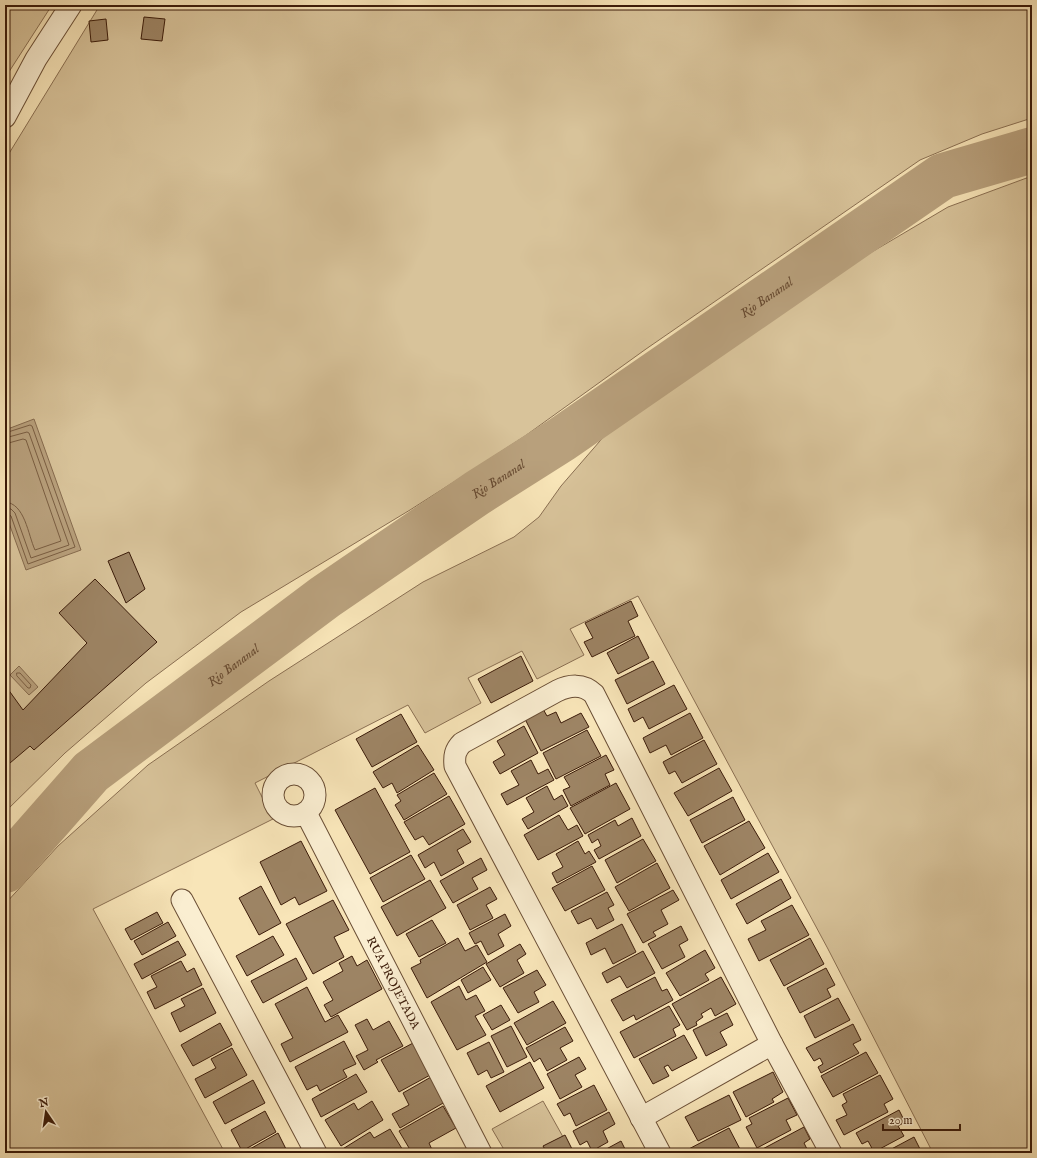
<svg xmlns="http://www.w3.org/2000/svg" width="1037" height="1158" viewBox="0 0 1037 1158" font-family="'IM FELL English',serif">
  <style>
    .green { fill: #d8c39a; stroke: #8a6f52 }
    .water { fill: #b8a07c; stroke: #866b4e }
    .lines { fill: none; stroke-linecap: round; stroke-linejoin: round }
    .shore { stroke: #7a5e42; stroke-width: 1 }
    .river { stroke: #b8a07c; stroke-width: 46 }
    .building { fill: #9d8464; stroke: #3b1b09 }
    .minor-casing { stroke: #6a4e35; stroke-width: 23 }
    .minor { stroke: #faeed1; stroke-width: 21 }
    .labels { text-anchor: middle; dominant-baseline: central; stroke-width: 3.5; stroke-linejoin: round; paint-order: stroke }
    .street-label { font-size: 12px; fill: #3b1b09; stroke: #faeed1 }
    .water-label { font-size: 13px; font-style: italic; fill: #674a31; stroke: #faeed1 }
  </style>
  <rect width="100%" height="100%" fill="#f8e5b8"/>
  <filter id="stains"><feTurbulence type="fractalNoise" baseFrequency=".005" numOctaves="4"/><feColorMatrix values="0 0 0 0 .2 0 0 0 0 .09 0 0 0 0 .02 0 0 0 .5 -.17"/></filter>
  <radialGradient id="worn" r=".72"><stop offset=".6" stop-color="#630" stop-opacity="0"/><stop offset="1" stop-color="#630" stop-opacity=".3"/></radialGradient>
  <path class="green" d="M5,5H52L5,78Z
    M100,5H1032V118L982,134L920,160L646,349L525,436L471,471L410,510L241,612L146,683L65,753L5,812V160Z
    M1032,176V1153H933L828,949L638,596L570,629L584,655L537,679L522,651L468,678L481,703L425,733L408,705L255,783L273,819L93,909L225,1153H5V904L58,846L148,765L269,681L423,582L514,537L539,517L561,486L606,434L663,386L838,272L948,207Z
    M543,1101L572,1153H506L492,1129Z"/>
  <path class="water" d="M34,419L81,550L26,570L5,512V430Z
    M19,666L38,687L29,695L10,675Z"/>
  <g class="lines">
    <path class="shore" d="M5,433L30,425L32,426L75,547L28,564L11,516L8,514L5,513
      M5,438L27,432L29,433L69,545L31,558L15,513L11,509L5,508
      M5,444L23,439L26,440L61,541L35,550C28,535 25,503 5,502
      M17,673H20L31,685L30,688H28L17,676Z"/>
    <path class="river" id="s1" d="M5,870L91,772L325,597L477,493L562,439L943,176L1032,150"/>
  </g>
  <path class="building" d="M158,5H177V8Z
    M144,17L165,19L162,41L141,39Z
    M106,19L108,40L91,42L89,21Z
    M129,552L145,589L126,603L108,561Z
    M95,579L157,642L34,750L30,746L10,763L5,755V685L23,710L87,643L59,613Z
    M631,601L638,616L628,621L635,636L592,657L584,642L593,638L585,623Z
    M638,636L649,658L618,674L607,653Z
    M521,656L533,681L491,703L478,679Z
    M653,661L665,684L627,704L615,680Z
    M674,685L687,709L649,729L643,717L634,722L628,709Z
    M543,709L547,716L556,712L561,723L581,713L589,727L541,751L525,719Z
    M690,713L703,738L671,755L666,745L650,753L643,738Z
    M401,714L417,742L372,767L356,739Z
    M524,726L538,753L500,774L493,762L505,755L497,741Z
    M587,730L601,756L556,779L543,753Z
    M704,740L717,764L682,783L675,771L669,774L663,762Z
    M418,745L434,770L397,793L392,783L383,788L373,772Z
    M606,755L614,770L605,774L610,785L571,806L563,790L570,787L564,777Z
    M531,760L538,774L548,769L554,780L507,805L501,794L519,785L511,771Z
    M719,768L732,791L688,816L674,793Z
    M434,773L447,794L404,820L395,805L401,801L397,795Z
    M616,783L630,809L585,834L570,808Z
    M547,786L554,800L562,795L568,806L528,829L522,819L534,812L526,798Z
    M375,788L410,852L370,874L335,810Z
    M449,796L465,824L429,845L423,836L415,840L404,822Z
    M733,797L745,820L702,843L690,820Z
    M559,815L568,830L577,825L583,836L538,860L524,835Z
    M632,818L641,836L599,859L594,850L601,846L598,839L592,843L588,835L615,820L618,826Z
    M749,821L765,848L720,875L704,846Z
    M463,829L471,842L457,850L464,863L441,876L434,862L425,868L418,855Z
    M643,839L656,861L617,883L605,860Z
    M301,841L327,891L299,905L295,897L281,905L260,862Z
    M578,841L585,854L589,851L596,862L557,883L552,873L563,867L556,854Z
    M768,853L779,872L731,899L721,880Z
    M411,855L425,879L383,902L370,878Z
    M481,858L487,870L472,878L478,889L453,903L440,881Z
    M657,863L670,888L629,911L615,887Z
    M592,866L605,890L565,911L552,888Z
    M781,879L791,898L747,924L736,904Z
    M430,880L446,908L397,936L381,907Z
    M261,886L281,923L259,935L239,898Z
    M490,887L497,899L486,905L493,918L470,930L457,905Z
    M673,890L679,900L661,910L668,924L653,932L656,936L643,943L627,914Z
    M607,892L614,905L608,908L614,920L597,929L591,918L578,924L571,911Z
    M333,900L349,930L334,937L344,957L313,974L286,924Z
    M792,905L809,935L759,961L748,939L766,930L761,921Z
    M157,912L163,923L131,940L125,929Z
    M505,914L511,926L498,934L504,946L488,955L481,941L475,944L469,933Z
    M432,920L446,943L419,957L406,934Z
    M168,922L176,936L142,955L134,941Z
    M622,924L636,952L613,964L605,948L591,955L586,943Z
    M681,926L688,940L679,945L685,957L662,969L648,944Z
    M273,936L284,955L247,976L236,956Z
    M458,938L465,951L477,945L487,962L427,998L411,968L421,963L420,960Z
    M810,938L824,964L784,986L770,960Z
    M178,941L186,955L142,979L134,964Z
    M520,944L526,954L517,960L524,973L500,987L486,964Z
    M705,950L715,968L705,974L709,980L680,996L666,973Z
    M643,951L655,973L627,988L620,976L607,983L602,973Z
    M352,956L357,966L367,960L382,989L331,1017L324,1005L333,1000L323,982L343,971L339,963Z
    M296,958L307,979L263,1003L251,981Z
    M181,961L187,972L194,968L202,985L155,1009L147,992L157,987L151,976Z
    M483,967L491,980L468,993L461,980Z
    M826,968L835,985L827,989L831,997L800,1013L787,988Z
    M537,970L546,985L534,992L539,1002L518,1013L503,988Z
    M655,977L662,991L667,989L673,1000L636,1020L634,1015L623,1021L611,1000Z
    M721,977L736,1004L715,1016L711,1008L701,1014L703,1017L696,1022L697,1025L687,1030L672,1004Z
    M459,986L466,1000L476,995L485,1011L475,1016L486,1035L457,1050L431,1002Z
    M307,987L325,1022L338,1015L348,1032L290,1062L281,1044L293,1038L275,1004Z
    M203,988L216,1013L180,1032L171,1013L185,1006L181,999Z
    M838,998L850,1020L815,1038L804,1016Z
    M553,1001L566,1023L527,1045L514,1023Z
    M501,1005L510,1020L492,1030L483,1015Z
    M669,1006L680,1025L673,1029L676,1036L634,1058L620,1032Z
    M727,1013L733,1025L720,1032L727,1045L706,1056L693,1030Z
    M367,1019L373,1030L389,1021L403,1046L376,1060L378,1062L364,1070L356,1056L368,1050L355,1025Z
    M220,1023L232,1045L193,1066L181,1045Z
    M853,1024L861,1040L853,1044L859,1053L821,1073L818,1067L823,1064L820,1058L814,1061L806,1048Z
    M511,1026L527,1057L507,1067L491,1036Z
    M565,1027L573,1041L560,1048L567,1060L547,1071L540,1058L534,1062L526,1048Z
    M684,1035L697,1058L672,1071L668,1065L664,1067L669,1076L653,1084L639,1059Z
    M344,1041L356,1064L343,1070L347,1077L320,1091L317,1085L307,1090L295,1067Z
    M415,1042L432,1074L399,1092L381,1060Z
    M489,1042L504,1072L491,1078L487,1070L478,1075L467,1053Z
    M232,1048L247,1075L205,1098L195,1079L216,1068L211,1059Z
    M866,1052L878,1073L833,1097L821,1076Z
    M579,1057L586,1069L575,1075L582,1087L560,1099L547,1074Z
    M530,1062L544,1088L500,1112L486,1086Z
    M773,1072L783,1092L772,1099L774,1102L746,1117L733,1092Z
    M356,1074L367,1092L321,1117L312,1099Z
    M880,1075L893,1099L884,1104L888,1112L844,1135L836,1120L847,1115L842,1105L847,1102L843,1094Z
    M431,1077L445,1102L400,1128L392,1114L409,1105L403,1093Z
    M253,1080L265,1103L225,1124L213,1102Z
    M594,1085L607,1110L576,1126L570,1113L564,1116L557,1104Z
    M729,1095L741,1120L698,1141L685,1117Z
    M788,1098L797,1115L786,1120L791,1130L757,1148L746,1127L752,1124L749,1118Z
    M372,1101L383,1120L341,1146L325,1120L354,1103L358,1110Z
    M443,1106L456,1128L429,1143L433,1152L431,1153H412L399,1131Z
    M899,1110L905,1122L898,1126L904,1136L874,1152L868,1141L862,1144L856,1133Z
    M265,1111L276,1132L242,1151L231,1130Z
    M609,1112L615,1124L603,1131L608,1142L592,1151L587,1141L580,1145L573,1131Z
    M804,1127L810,1139L804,1143L809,1153H757V1152Z
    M729,1128L742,1153H684L683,1152Z
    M390,1129L404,1152L401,1153H343L341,1150L370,1132L374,1138Z
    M278,1133L288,1153H252L250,1149Z
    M565,1135L574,1153H547L543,1146Z
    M914,1137L922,1153H884Z
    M621,1141L627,1153H599Z"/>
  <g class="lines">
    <defs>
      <g id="minor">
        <path d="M5,117L36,59L71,5"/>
        <circle cx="294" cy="795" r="21"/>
        <path id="s2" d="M306,813L481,1153"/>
        <path d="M182,900L316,1153"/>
        <path d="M641,1118L772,1044"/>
        <path d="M660,1153L455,766C454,756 455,750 462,743L557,691C569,685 583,683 594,694L772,1044L831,1153"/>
      </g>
    </defs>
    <use href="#minor" class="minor-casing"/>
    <use href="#minor" class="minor"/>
  </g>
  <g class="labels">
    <g class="street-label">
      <text stroke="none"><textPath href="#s2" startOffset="191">RUA PROJETADA</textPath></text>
    </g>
    <g class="water-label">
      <text stroke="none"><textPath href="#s1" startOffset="956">Rio Bananal</textPath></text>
      <text stroke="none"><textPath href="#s1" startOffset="632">Rio Bananal</textPath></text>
      <text stroke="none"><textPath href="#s1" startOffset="308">Rio Bananal</textPath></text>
    </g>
  </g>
  <rect width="1037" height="1158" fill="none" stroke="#f8e5b8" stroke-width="20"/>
  <rect x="6" y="6" width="1025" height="1146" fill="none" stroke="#3b1b09" stroke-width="2"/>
  <rect x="10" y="10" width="1017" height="1138" fill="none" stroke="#3b1b09"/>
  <g transform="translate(46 1112) rotate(347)" stroke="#faeed1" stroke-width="3" paint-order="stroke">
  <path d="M0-3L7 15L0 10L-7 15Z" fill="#3b1b09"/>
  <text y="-6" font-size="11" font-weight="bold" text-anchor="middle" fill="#3b1b09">N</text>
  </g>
  <path d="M883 1124v6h77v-6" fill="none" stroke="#3b1b09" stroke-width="2"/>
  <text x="889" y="1124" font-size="12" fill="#3b1b09" stroke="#faeed1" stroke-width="3" paint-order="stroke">20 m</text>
  <rect width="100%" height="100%" filter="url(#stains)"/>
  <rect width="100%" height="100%" fill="url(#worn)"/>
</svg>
